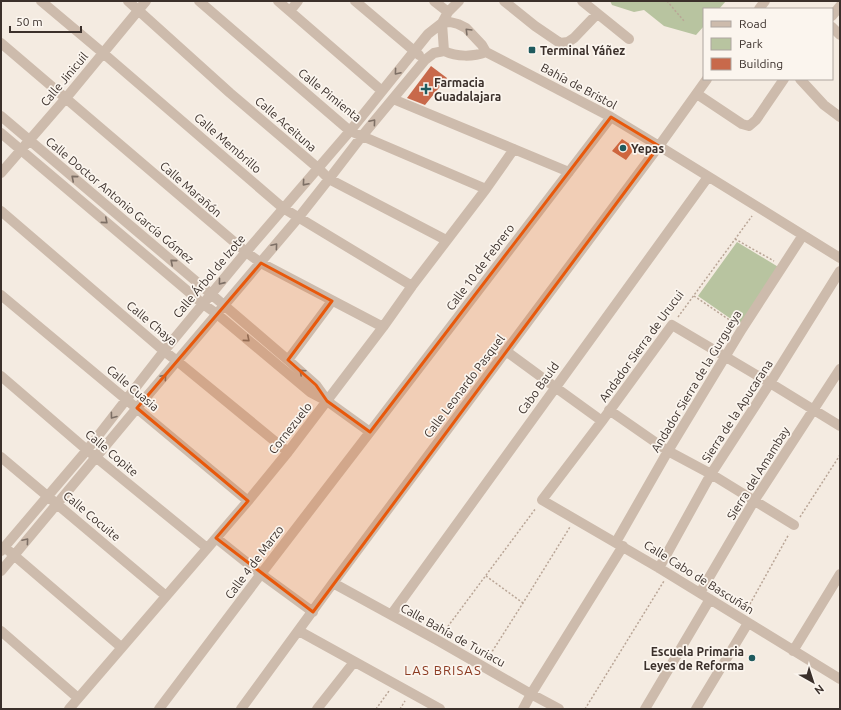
<svg xmlns="http://www.w3.org/2000/svg" width="841" height="710" viewBox="0 0 841 710" font-family="Ubuntu,sans-serif">
  <style>
    .green { fill: #b8c4a0 }
    .building { fill: #c8694b }
    .lines { fill: none; stroke-linecap: round; stroke-linejoin: round }
    .path { stroke: #b9a596; stroke-width: 1.5; stroke-dasharray: 2 2; stroke-linecap: butt }
    .minor { stroke: #cdbbac; stroke-width: 10 }
    .oneway { stroke: #7d6f65 }
    .marked { fill: #e8590c; fill-opacity: 0.2; stroke: #e8590c; stroke-width: 3; stroke-linejoin: round }
    .poi-dot { fill: #1f5a5e; stroke: #fbf5ee; stroke-width: 1.5 }
    .labels { text-anchor: middle; dominant-baseline: central; stroke-width: 3.5; stroke-linejoin: round; paint-order: stroke }
    .poi-label { font-size: 12px; font-weight: bold; fill: #3b302b; stroke: #fbf5ee; text-anchor: start }
    .street-label { font-size: 12px; fill: #3b302b; stroke: #fbf5ee }
    .neighbourhood-label { font-size: 13px; letter-spacing: 1px; fill: #8c3b22; stroke: #fbf5ee }
  </style>
  <rect width="100%" height="100%" fill="#f4ebe1"/>
  <path class="green" d="M610,1H726L719,9H704V26L696,35L664,26L644,10L634,12L612,5Z
    M737,242L780,268L741,326L698,296Z"/>
  <path class="building" d="M431,66L447,78L425,105L407,98Z
    M622,139L631,145L632,152L626,160L612,151Z"/>
  <g class="lines">
    <path class="path" d="M667,1L684,21
      M735,239L774,261
      M694,296L734,323
      M678,317L752,216
      M800,517L840,455
      M486,576L523,603
      M746,611L789,534
      M443,633L536,508
      M488,658L523,603L570,527
      M376,709L389,691
      M400,709L405,701
      M585,709L664,581"/>
    <path class="minor" d="M41,1L103,53L283,208L412,286
      M128,1L230,93L318,168L329,179L446,240
      M199,1L350,131L362,136L486,189
      M278,1L382,91
      M355,1L419,55
      M434,1L448,12
      M504,1L535,26L560,43L568,42L574,38L597,14
      M582,1L629,39
      M759,9L765,1
      M290,11L298,1
      M832,16L840,6
      M832,27L840,35
      M1,43L246,252L261,263L383,327
      M444,51L442,23L448,12L459,1
      M444,51C457,57 473,57 486,52
      M800,79L824,105L840,117
      M697,94L742,124L749,126L756,120L784,79
      M393,99L569,172
      M1,116L211,294L288,360L316,385L326,399
      M1,133L203,304L217,314L310,392L327,401L370,432
      M1,173L66,98L146,1
      M1,211L164,351L177,361L288,452
      M1,295L248,501
      M506,351L555,387L602,421
      M288,360L332,301
      M1,376L87,450L207,548
      M609,410L668,451L711,474L794,525
      M840,426L770,383L672,325L602,421L542,500L659,568L840,679
      M1,457L166,596
      M216,538L261,574L313,612
      M616,542L668,451L742,329L803,235
      M1,551L87,450L164,351L246,252L350,131L428,34L442,23L450,22L458,24L466,28L482,45L486,52L611,117L659,146L840,258
      M9,551L121,647
      M659,568L711,474L770,383L840,271
      M1,571L137,408L299,217L329,179L362,136L425,60L434,53L444,51
      M333,583L437,640L531,694L559,709
      M700,593L754,501L840,369
      M391,615L708,177
      M1,631L78,698
      M299,631L440,709
      M793,651L840,574
      M69,709L248,501L288,452L383,327L412,286L486,189L514,149
      M159,709L261,574L370,432L611,117
      M241,709L333,583L659,146L707,79
      M317,709L354,662
      M523,709L531,694L623,546
      M645,709L710,599
      M696,709L748,623"/>
  </g>
  <defs><path id="oneway-chevron" d="M-2-3.5L2.5 0L-2 3.5" fill="none" stroke-width="1.6" stroke-linecap="round" stroke-linejoin="round"/></defs>
  <g class="oneway">
    <use href="#oneway-chevron" transform="translate(468 31) rotate(-135)"/>
    <use href="#oneway-chevron" transform="translate(397 72) rotate(130)"/>
    <use href="#oneway-chevron" transform="translate(373 122) rotate(-50)"/>
    <use href="#oneway-chevron" transform="translate(74 178) rotate(-140)"/>
    <use href="#oneway-chevron" transform="translate(305 183) rotate(131)"/>
    <use href="#oneway-chevron" transform="translate(105 221) rotate(40)"/>
    <use href="#oneway-chevron" transform="translate(275 246) rotate(-50)"/>
    <use href="#oneway-chevron" transform="translate(173 262) rotate(-140)"/>
    <use href="#oneway-chevron" transform="translate(221 282) rotate(129)"/>
    <use href="#oneway-chevron" transform="translate(247 339) rotate(40)"/>
    <use href="#oneway-chevron" transform="translate(302 372) rotate(-138)"/>
    <use href="#oneway-chevron" transform="translate(164 377) rotate(-49)"/>
    <use href="#oneway-chevron" transform="translate(113 416) rotate(127)"/>
    <use href="#oneway-chevron" transform="translate(26 541) rotate(-50)"/>
  </g>
  <path class="marked" d="M611,117L659,146L313,612L216,538L248,501L137,408L261,263L332,301L288,360L316,385L327,401L370,432Z"/>
  <g class="poi-dot">
    <rect x="528" y="46" width="8" height="8" rx="2"/>
    <path d="M424 83h4v4h4v4h-4v4h-4v-4h-4v-4h4z"/>
    <circle cx="623" cy="148" r="4"/>
    <circle cx="752" cy="658" r="4"/>
  </g>
  <g class="labels">
    <g class="poi-label">
      <text x="540" y="50">Terminal Yáñez</text>
      <text x="434" y="82">Farmacia<tspan x="434" dy="14">Guadalajara</tspan></text>
      <text x="631" y="148">Yepas</text>
      <text x="744" y="651" text-anchor="end">Escuela Primaria<tspan x="744" dy="14">Leyes de Reforma</tspan></text>
    </g>
    <g class="street-label">
      <text transform="translate(64 79) rotate(-50)">Calle Jinicuil</text>
      <text transform="translate(579 86) rotate(28)">Bahía de Bristol</text>
      <text transform="translate(330 95) rotate(39)">Calle Pimienta</text>
      <text transform="translate(286 124) rotate(41)">Calle Aceituna</text>
      <text transform="translate(228 143) rotate(41)">Calle Membrillo</text>
      <text transform="translate(191 189) rotate(41)">Calle Marañón</text>
      <text transform="translate(120 200) rotate(40)">Calle Doctor Antonio García Gómez</text>
      <text transform="translate(480 267) rotate(-53)">Calle 10 de Febrero</text>
      <text transform="translate(209 276) rotate(-50)">Calle Árbol de Izote</text>
      <text transform="translate(152 323) rotate(40)">Calle Chaya</text>
      <text transform="translate(641 346) rotate(-54)">Andador Sierra de Urucui</text>
      <text transform="translate(696 381) rotate(-59)">Andador Sierra de la Gurgueya</text>
      <text transform="translate(464 386) rotate(-53)">Calle Leonardo Pasquel</text>
      <text transform="translate(133 388) rotate(40)">Calle Cuasia</text>
      <text transform="translate(538 388) rotate(-54)">Cabo Bauld</text>
      <text transform="translate(737 411) rotate(-57)">Sierra de la Apucarana</text>
      <text transform="translate(290 428) rotate(-52)">Cornezuelo</text>
      <text transform="translate(112 453) rotate(40)">Calle Copite</text>
      <text transform="translate(758 473) rotate(-58)">Sierra del Amambay</text>
      <text transform="translate(92 516) rotate(40)">Calle Cocuite</text>
      <text transform="translate(254 562) rotate(-53)">Calle 4 de Marzo</text>
      <text transform="translate(699 577) rotate(32)">Calle Cabo de Bascuñán</text>
      <text transform="translate(453 635) rotate(29)">Calle Bahía de Turiacu</text>
    </g>
    <g class="neighbourhood-label">
      <text x="443" y="670">LAS BRISAS</text>
    </g>
  </g>
  <rect width="841" height="710" fill="none" stroke="#3b302b" stroke-width="4"/>
  <rect x="703" y="8" width="130" height="72" fill="#fbf5ee" stroke="#aea6a0"/>
  <rect x="711" y="21" width="20" height="6" fill="#cdbbac" stroke="#aea6a0"/>
  <text x="739" y="28" font-size="12" fill="#3b302b">Road</text>
  <rect x="711" y="38" width="20" height="12" fill="#b8c4a0" stroke="#aea6a0"/>
  <text x="739" y="48" font-size="12" fill="#3b302b">Park</text>
  <rect x="711" y="58" width="20" height="12" fill="#c8694b" stroke="#aea6a0"/>
  <text x="739" y="68" font-size="12" fill="#3b302b">Building</text>
  <g transform="translate(813 682) rotate(141)" stroke="#fbf5ee" stroke-width="3" paint-order="stroke">
  <path d="M0-3L7 15L0 10L-7 15Z" fill="#3b302b"/>
  <text y="-6" font-size="11" font-weight="bold" text-anchor="middle" fill="#3b302b">N</text>
  </g>
  <path d="M10 26v6h71v-6" fill="none" stroke="#3b302b" stroke-width="2"/>
  <text x="16" y="26" font-size="12" fill="#3b302b" stroke="#fbf5ee" stroke-width="3" paint-order="stroke">50 m</text>
</svg>
